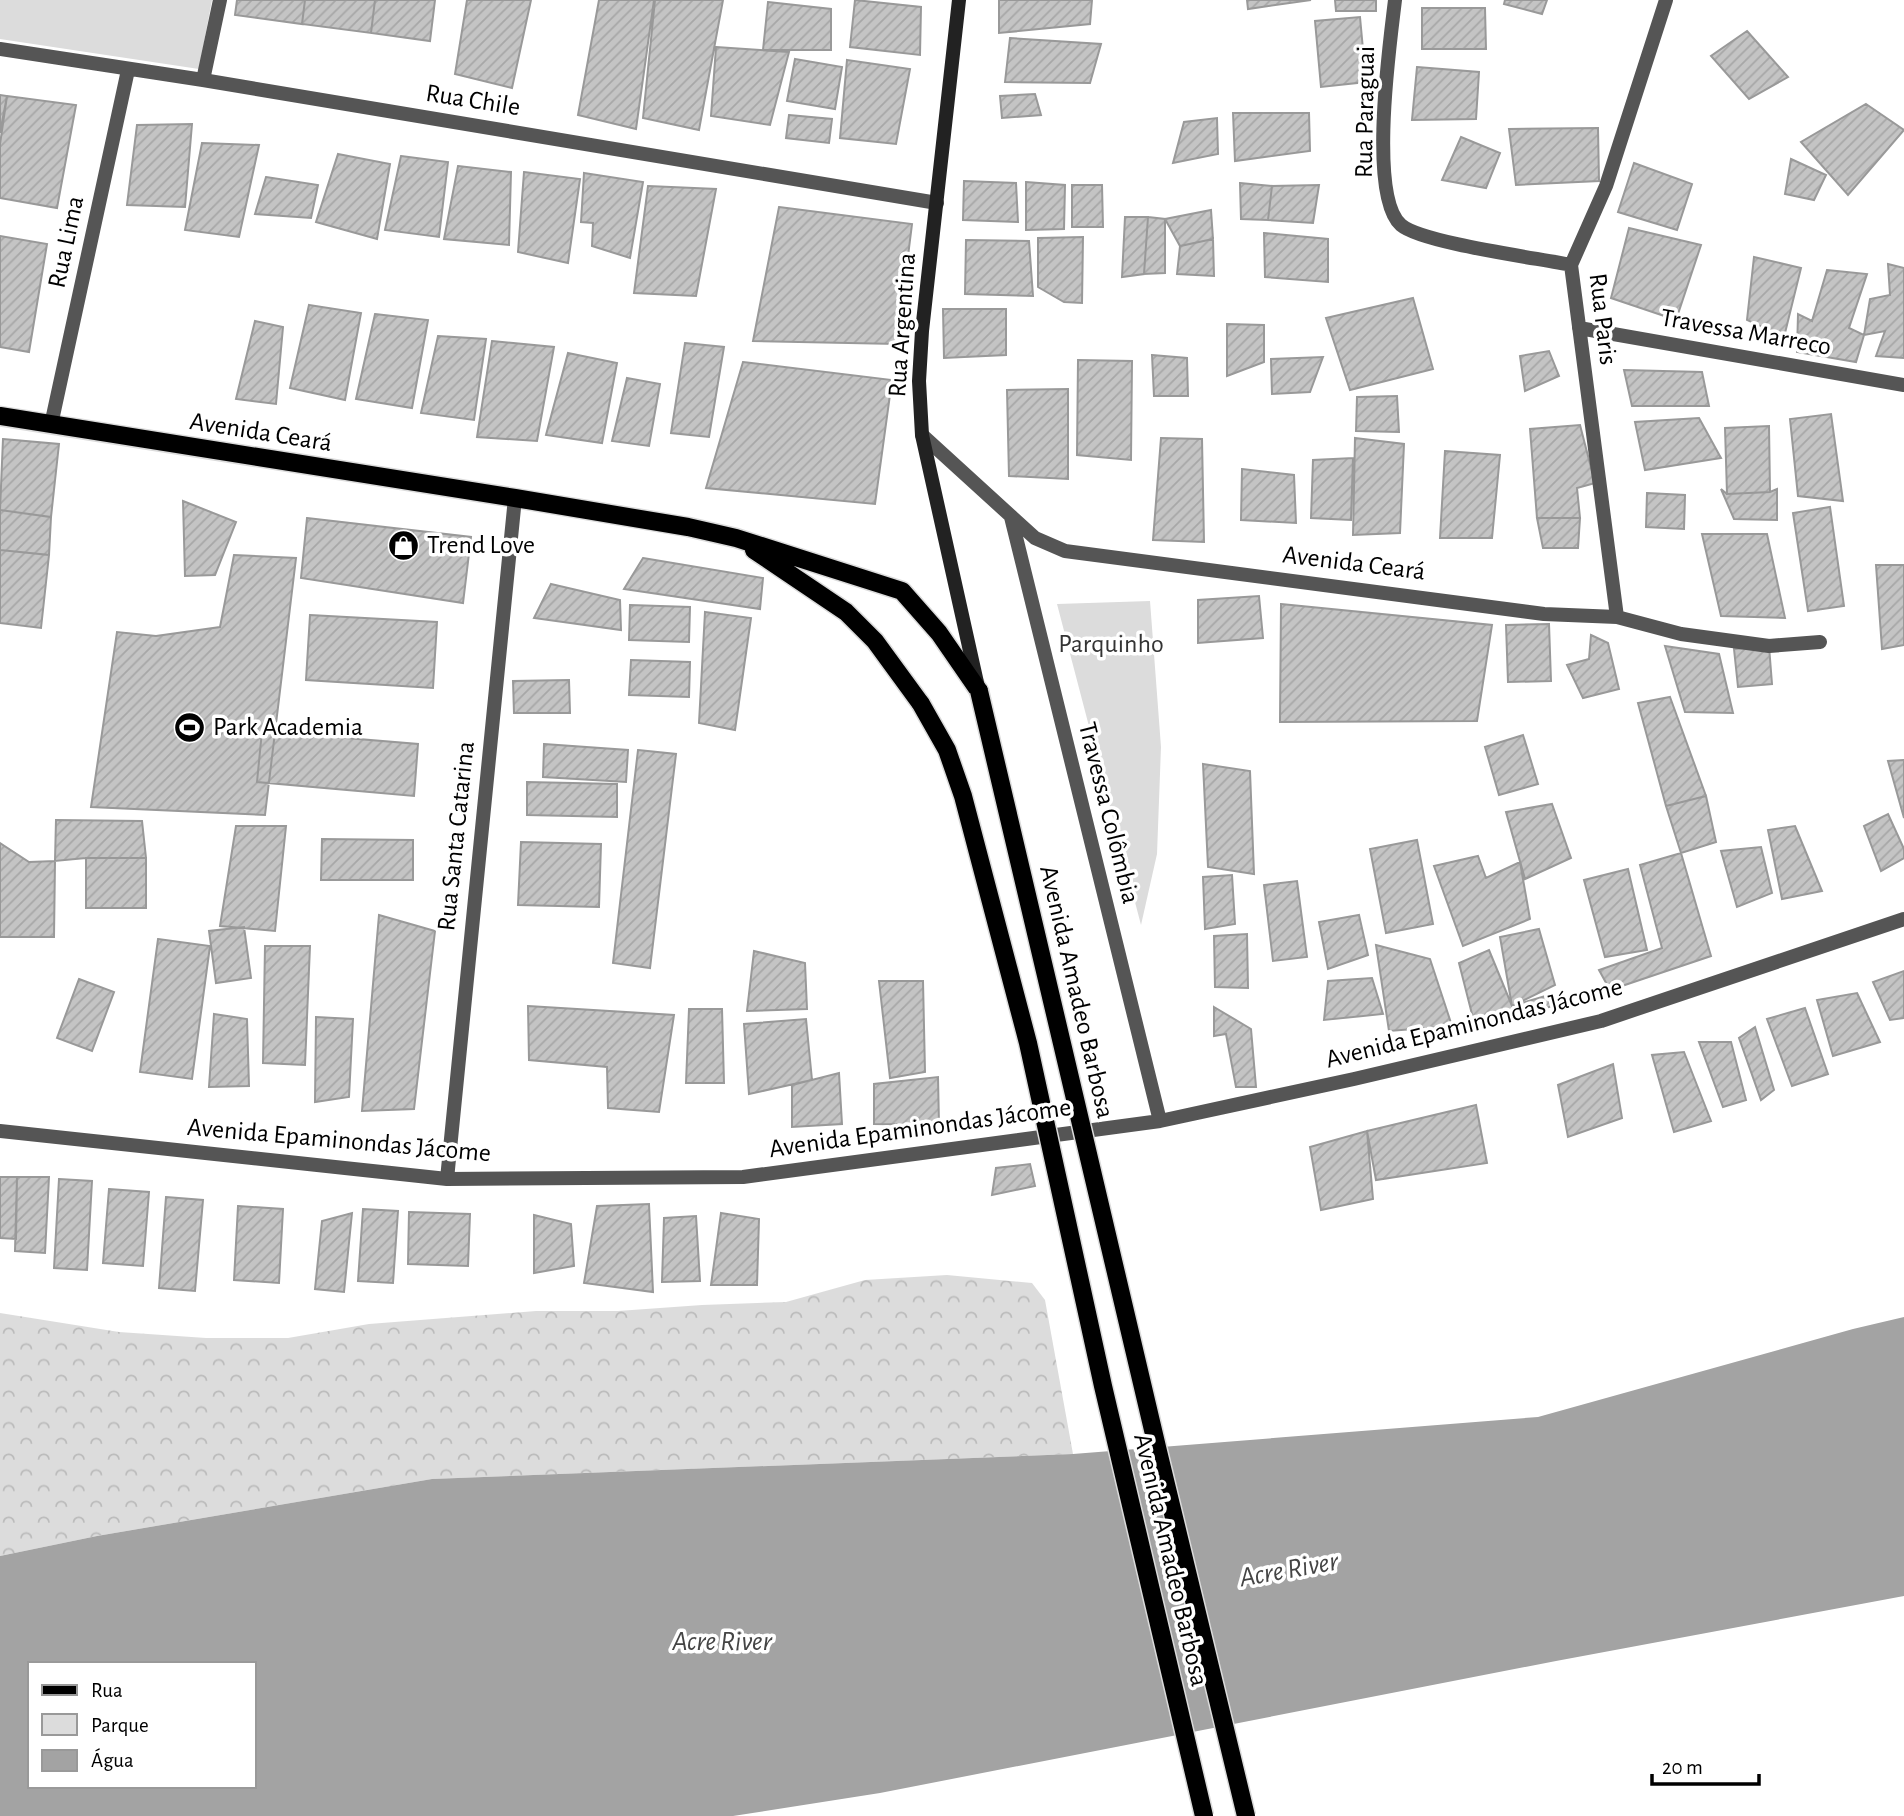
<svg xmlns="http://www.w3.org/2000/svg" width="1904" height="1816" viewBox="0 0 1904 1816" font-family="'Alegreya Sans',sans-serif">
  <style>
    .forest { fill: url(#forest-crowns) }
    .park { fill: #dcdcdc }
    .water { fill: #a3a3a3; fill-rule: evenodd }
    .building { fill: url(#building-hatch); stroke: #999; stroke-width: 2 }
    .lines { fill: none; stroke-linecap: round; stroke-linejoin: round }
    .primary-casing { stroke: #dbdbdb; stroke-width: 21 }
    .street { stroke: #555; stroke-width: 14 }
    .secondary { stroke: #222; stroke-width: 14 }
    .primary { stroke: #000; stroke-width: 18 }
    .primary-bridge-casing { stroke: #dbdbdb; stroke-width: 21; stroke-linecap: butt }
    .primary-bridge { stroke: #000; stroke-width: 18 }
    .labels { text-anchor: middle; dominant-baseline: central; stroke-width: 7; stroke-linejoin: round; paint-order: stroke }
    .street-label { font-size: 26px; fill: #000; stroke: #fff }
    .poi-label { font-size: 26px; fill: #000; stroke: #fff; text-anchor: start }
    .park-label { font-size: 26px; fill: #333; stroke: #fff }
    .water-label { font-size: 28px; font-style: italic; fill: #444; stroke: #fff }
  </style>
  <defs>
    <pattern id="forest-crowns" width="20" height="18" patternUnits="userSpaceOnUse" patternTransform="scale(1.75)"><rect width="20" height="18" fill="#dcdcdc"/><path d="M2 6a3 3 0 1 1 6 0M12 15a3 3 0 1 1 6 0" fill="none" stroke="#bbb"/></pattern>
    <pattern id="building-hatch" width="6" height="6" patternUnits="userSpaceOnUse" patternTransform="scale(1.75)"><rect width="6" height="6" fill="#c4c4c4"/><path d="M-1 1l2-2M0 6l6-6M5 7l2-2" fill="none" stroke="#a7a7a7"/></pattern>
  </defs>
  <rect width="100%" height="100%" fill="#fff"/>
  <path class="forest" d="M947,1275L1032,1283L1045,1300L1073,1454L432,1479L97,1536L0,1556V1313L119,1332L206,1338H288L369,1324L536,1311H618L702,1305L786,1302L865,1280Z"/>
  <path class="park" d="M0,0H212L199,69L0,39Z
    M1150,601L1161,747L1157,854L1141,925L1057,604Z"/>
  <path class="water" d="M1904,1317V1596L1556,1661L880,1793L733,1816H0V1556L97,1536L432,1479L1073,1454L1538,1417L1853,1329ZM30,1664H254V1786H30Z"/>
  <path class="building" d="M237,0H305L302,24L235,15Z
    M305,0H375L371,33L302,24Z
    M375,0H435L430,41L371,33Z
    M467,0H531L512,88L455,74Z
    M599,0H654L636,129L578,115Z
    M655,0H723L699,130L643,118Z
    M855,0L921,7L920,55L850,47Z
    M999,0H1092L1090,24L999,33Z
    M1247,0H1311L1248,9Z
    M1335,0H1376V11H1336Z
    M1505,0H1547L1542,14L1504,4Z
    M768,2L831,9V50H763Z
    M1422,8H1485L1486,49H1422Z
    M1360,17L1366,82L1321,87L1315,21Z
    M1747,31L1788,77L1749,99L1711,56Z
    M1010,38L1101,44L1090,83L1005,82Z
    M716,47L789,52L770,125L711,116Z
    M795,59L842,67L835,109L787,101Z
    M847,60L910,69L896,144L840,138Z
    M1417,67L1479,72L1476,119L1412,120Z
    M1035,94L1041,115L1002,118L1000,96Z
    M0,95L7,96L0,133Z
    M7,96L76,105L57,208L0,198V144Z
    M1866,104L1904,130L1848,195L1801,142Z
    M1233,113H1309L1310,151L1235,161Z
    M789,115L832,119L829,143L786,138Z
    M1217,118L1218,154L1173,163L1184,122Z
    M192,124L185,207L127,205L137,125Z
    M1598,128L1599,181L1516,185L1509,129Z
    M1461,137L1500,153L1486,188L1442,180Z
    M202,143L259,145L239,237L185,230Z
    M338,154L390,164L377,239L316,222Z
    M401,156L448,162L439,237L385,230Z
    M1791,159L1826,175L1814,200L1785,194Z
    M1634,163L1692,184L1677,230L1618,212Z
    M458,166L511,172L509,245L444,239Z
    M524,172L580,179L568,263L518,252Z
    M584,173L643,182L630,258L592,246L593,223L581,222Z
    M266,177L318,185L311,218L255,214Z
    M964,181L1016,183L1018,222L963,220Z
    M1026,182L1065,185L1064,229L1026,230Z
    M1240,183L1272,186L1268,220L1241,219Z
    M1072,185H1102L1103,227H1072Z
    M1319,185L1313,223L1268,220L1272,186Z
    M648,186L716,189L696,296L634,293Z
    M779,207L912,224L897,344L753,341Z
    M1211,210L1213,239L1180,246L1165,219Z
    M1125,217H1148L1144,274L1122,277Z
    M1148,217L1165,219V273L1144,274Z
    M1629,228L1701,245L1676,320L1611,298Z
    M1264,233L1328,239V282L1265,277Z
    M0,236L47,244L29,352L0,347Z
    M1083,237L1082,303L1064,302L1038,287V238Z
    M1213,239L1214,276L1177,274L1180,246Z
    M966,240L1029,241L1033,296L965,294Z
    M1754,257L1801,268L1784,337L1747,320Z
    M1888,264L1904,268V358L1876,356L1885,331L1864,335L1870,299L1890,295Z
    M1827,270L1867,274L1849,328L1864,335L1856,362L1797,352L1798,314L1812,321Z
    M1413,298L1433,369L1350,390L1326,318Z
    M309,305L361,313L345,400L290,388Z
    M943,309H1006V355L944,358Z
    M375,314L428,320L412,408L356,399Z
    M255,321L283,327L276,404L236,399Z
    M1227,324L1264,325V362L1227,376Z
    M438,336L486,339L474,420L421,413Z
    M492,341L554,347L537,441L477,437Z
    M685,343L724,347L709,437L671,433Z
    M1549,351L1559,376L1525,391L1520,356Z
    M568,353L617,363L602,443L546,435Z
    M1152,355L1187,358L1188,396H1154Z
    M1323,357L1310,392L1272,394L1271,359Z
    M1078,360L1132,361L1131,460L1077,455Z
    M743,362L892,380L875,504L706,488Z
    M1624,370L1702,372L1709,406H1632Z
    M627,378L660,384L649,446L612,441Z
    M1068,389V479L1009,476L1007,390Z
    M1397,396L1399,432L1356,431L1357,397Z
    M1831,414L1843,501L1798,496L1790,419Z
    M1699,418L1721,458L1645,470L1635,422Z
    M1580,425L1595,483L1577,488L1580,518H1537L1530,429Z
    M1769,426L1770,492L1727,494L1725,428Z
    M1161,438L1202,439L1204,542L1153,540Z
    M1355,438L1404,444L1400,533L1353,535Z
    M3,439L59,444L51,517L0,510Z
    M1445,451L1500,455L1492,538H1440Z
    M1353,458L1351,520L1311,518L1313,460Z
    M1242,469L1294,475L1296,523L1241,520Z
    M1721,489L1727,494L1770,492L1777,489V520L1734,519Z
    M1647,493L1685,495L1684,529L1646,527Z
    M183,501L236,522L215,575L185,576Z
    M1830,507L1844,606L1808,611L1793,513Z
    M0,510L51,517L49,555L0,550Z
    M307,518L471,537L463,603L301,578Z
    M1537,518H1580L1578,548H1543Z
    M1702,534H1767L1785,618L1721,616Z
    M0,550L49,555L41,628L0,623Z
    M234,555L296,558L265,815L91,807L117,632L156,636L220,627Z
    M643,558L763,578L760,609L624,589Z
    M1876,565H1904V645L1882,649Z
    M551,584L620,600L621,630L534,618Z
    M1259,596L1263,638L1198,643V600Z
    M1281,604L1492,625L1477,721L1280,722Z
    M630,605L690,607L689,642L629,640Z
    M705,612L751,618L735,730L699,723Z
    M310,615L437,622L433,688L306,680Z
    M1549,624L1551,681L1508,682L1506,625Z
    M1591,635L1608,643L1619,689L1583,698L1567,665L1589,659Z
    M1665,646L1719,654L1733,713L1685,712Z
    M1769,646L1772,684L1738,687L1734,649Z
    M631,660L690,662L689,697L629,695Z
    M569,680L570,713H514L513,681Z
    M1670,697L1706,796L1666,806L1638,703Z
    M262,731L418,744L414,796L257,782Z
    M1523,735L1538,784L1499,795L1485,747Z
    M544,744L628,750L626,782L543,777Z
    M638,750L676,754L650,968L613,963Z
    M1904,760V818L1888,761Z
    M1203,764L1250,771L1254,874L1208,867Z
    M527,782L617,784V817L527,815Z
    M1706,796L1716,842L1681,853L1666,806Z
    M1552,804L1571,858L1525,879L1506,812Z
    M1888,814L1904,849V858L1881,871L1864,826Z
    M56,820L142,821L146,858H86L55,861Z
    M236,826H286L275,931L220,926Z
    M1795,826L1822,891L1782,899L1768,830Z
    M322,839L413,840V880H321Z
    M1417,840L1433,924L1386,933L1370,849Z
    M521,842L601,844L599,907L518,905Z
    M0,843L29,862L55,861L54,937H0Z
    M1761,847L1772,893L1737,907L1721,851Z
    M1681,853L1711,956L1610,990L1599,970L1662,948L1640,865Z
    M1478,856L1486,878L1520,862L1530,919L1463,946L1434,866Z
    M86,858H146V908H86Z
    M1628,869L1647,950L1605,957L1584,880Z
    M1232,875L1235,924L1205,929L1203,877Z
    M1297,881L1307,957L1273,961L1264,885Z
    M379,915L435,931L414,1109L362,1111Z
    M1359,915L1368,955L1328,969L1319,922Z
    M244,927L251,978L216,983L209,931Z
    M1539,929L1555,985L1512,1006L1500,937Z
    M1247,934L1248,988L1215,987L1214,936Z
    M158,939L210,946L192,1079L140,1072Z
    M1376,945L1430,959L1452,1026L1389,1031Z
    M265,946H310L305,1065L263,1063Z
    M1489,950L1512,1006L1552,994L1553,1006L1475,1026L1459,963Z
    M754,951L805,963L807,1009L747,1011Z
    M1904,971V1018L1890,1020L1873,982Z
    M1372,978L1383,1014L1324,1020L1328,981Z
    M79,979L114,992L92,1051L57,1038Z
    M879,981H923L925,1072L890,1078Z
    M1857,993L1880,1042L1833,1056L1817,1000Z
    M528,1006L674,1015L659,1112L608,1108L607,1067L529,1060Z
    M1214,1007L1251,1029L1256,1087H1236L1226,1034L1214,1036Z
    M1805,1008L1828,1074L1792,1086L1767,1019Z
    M689,1009H722L724,1083H686Z
    M214,1014L247,1019L249,1086L209,1087Z
    M316,1017L353,1019L349,1097L315,1102Z
    M806,1019L812,1080L749,1094L744,1024Z
    M1755,1027L1774,1090L1761,1100L1739,1038Z
    M1699,1042H1731L1746,1100L1723,1107Z
    M1684,1052L1711,1121L1674,1132L1652,1055Z
    M1613,1064L1622,1118L1568,1137L1558,1085Z
    M839,1073L842,1124L792,1127V1085Z
    M938,1077L939,1125L874,1124V1084Z
    M1476,1105L1487,1163L1376,1180L1367,1131Z
    M1367,1131L1373,1199L1321,1210L1310,1147Z
    M1030,1164L1035,1186L992,1195L996,1168Z
    M0,1177H17L16,1239L0,1238Z
    M17,1177H49L45,1253L15,1251Z
    M59,1179L92,1181L87,1270L54,1268Z
    M109,1189L149,1192L143,1266L103,1263Z
    M166,1197L203,1200L195,1291L159,1288Z
    M649,1204L653,1292L584,1283L597,1206Z
    M238,1206L283,1209L279,1283L234,1280Z
    M363,1209L398,1211L393,1283L358,1281Z
    M409,1212L470,1214L468,1266L408,1264Z
    M352,1213L344,1292L315,1289L322,1221Z
    M721,1213L759,1219L757,1285H711Z
    M534,1215L571,1224L574,1266L534,1273Z
    M696,1216L700,1281L662,1282L664,1218Z"/>
  <g class="lines">
    <defs>
      <path id="primary" d="M0,416L515,498L688,527L736,538L902,591L939,633L979,691
        M754,550L846,612L875,641L921,704"/>
    </defs>
    <use href="#primary" class="primary-casing"/>
    <path class="street" d="M1395,0C1390,43 1368,196 1401,225C1422,243 1537,258 1571,265
      M0,49L203,80L937,203
      M203,80L220,0
      M1579,328L1904,385
      M51,425L128,70
      M922,435L1035,538L1065,551L1544,614L1617,617L1681,634L1769,646L1820,642
      M1011,517L1160,1121
      M1617,617L1571,265L1606,186L1666,0
      M0,1131L447,1179L743,1177L1160,1121L1354,1079L1601,1021L1904,919
      M447,1179L515,498"/>
    <path class="secondary" d="M959,0L922,331L919,381L922,435L978,687"/>
    <use href="#primary" class="primary"/>
    <defs>
      <path id="primary-bridge" d="M979,691L1157,1447L1246,1816
        M921,704L947,750L963,796L1028,1043L1103,1386L1204,1816"/>
    </defs>
    <use href="#primary-bridge" class="primary-bridge-casing"/>
    <use href="#primary-bridge" class="primary-bridge"/>
  </g>
  <defs>
    <symbol id="shop-disc" viewBox="-11 -11 22 22"><circle r="9.5" fill="#000" stroke="#fff"/><path d="M-5-2.5h2.3a2.7 3.5 0 0 1 5.4 0H5L5.5 6h-11ZM-1.5-2.5h3a1.5 2.3 0 0 0-3 0Z" fill="#fff"/></symbol>
    <symbol id="stadium-disc" viewBox="-11 -11 22 22"><circle r="9.5" fill="#000" stroke="#fff"/><path d="M0-5a6.5 5 0 1 0 0 10a6.5 5 0 1 0 0-10ZM-3.5-1.8h7v3.6h-7Z" fill="#fff"/></symbol>
  </defs>
  <g fill-rule="evenodd">
    <use href="#shop-disc" x="386" y="528" width="35" height="35"/>
    <use href="#stadium-disc" x="172" y="710" width="35" height="35"/>
  </g>
  <g class="labels">
    <g class="street-label">
      <text transform="translate(473 100) rotate(9)">Rua Chile</text>
      <text transform="translate(1365 112) rotate(-89)">Rua Paraguai</text>
      <text transform="translate(66 242) rotate(-78)">Rua Lima</text>
      <text transform="translate(1603 319) rotate(83)">Rua Paris</text>
      <text transform="translate(902 325) rotate(-86)">Rua Argentina</text>
      <text transform="translate(1746 332) rotate(10)">Travessa Marreco</text>
      <text transform="translate(261 432) rotate(9)">Avenida Ceará</text>
      <text transform="translate(1354 563) rotate(7)">Avenida Ceará</text>
      <text transform="translate(1109 813) rotate(76)">Travessa Colômbia</text>
      <text transform="translate(456 836) rotate(-84)">Rua Santa Catarina</text>
      <text transform="translate(1077 992) rotate(77)">Avenida Amadeo Barbosa</text>
      <text transform="translate(1474 1023) rotate(-14)">Avenida Epaminondas Jácome</text>
      <text transform="translate(920 1128) rotate(-8)">Avenida Epaminondas Jácome</text>
      <text transform="translate(339 1140) rotate(5)">Avenida Epaminondas Jácome</text>
      <text transform="translate(1171 1560) rotate(77)">Avenida Amadeo Barbosa</text>
    </g>
    <g class="poi-label">
      <text x="427" y="545">Trend Love</text>
      <text x="213" y="727">Park Academia</text>
    </g>
    <g class="park-label">
      <text x="1111" y="644">Parquinho</text>
    </g>
    <g class="water-label">
      <text transform="translate(1289 1570) rotate(-10)">Acre River</text>
      <text x="722" y="1642">Acre River</text>
    </g>
  </g>
  <rect x="28" y="1662" width="228" height="126" fill="#ffffff" stroke="#999999" stroke-width="2"/>
  <rect x="42" y="1685" width="35" height="10" fill="#000000" stroke="#999999" stroke-width="2"/>
  <text x="91" y="1697" font-size="21" fill="#000000">Rua</text>
  <rect x="42" y="1714" width="35" height="21" fill="#dcdcdc" stroke="#999999" stroke-width="2"/>
  <text x="91" y="1732" font-size="21" fill="#000000">Parque</text>
  <rect x="42" y="1750" width="35" height="21" fill="#a3a3a3" stroke="#999999" stroke-width="2"/>
  <text x="91" y="1767" font-size="21" fill="#000000">Água</text>
  <path d="M1652 1774v10h107v-10" fill="none" stroke="#000000" stroke-width="3.5"/>
  <text x="1662" y="1774" font-size="21" fill="#000000" stroke="#ffffff" stroke-width="5" paint-order="stroke">20 m</text>
</svg>
